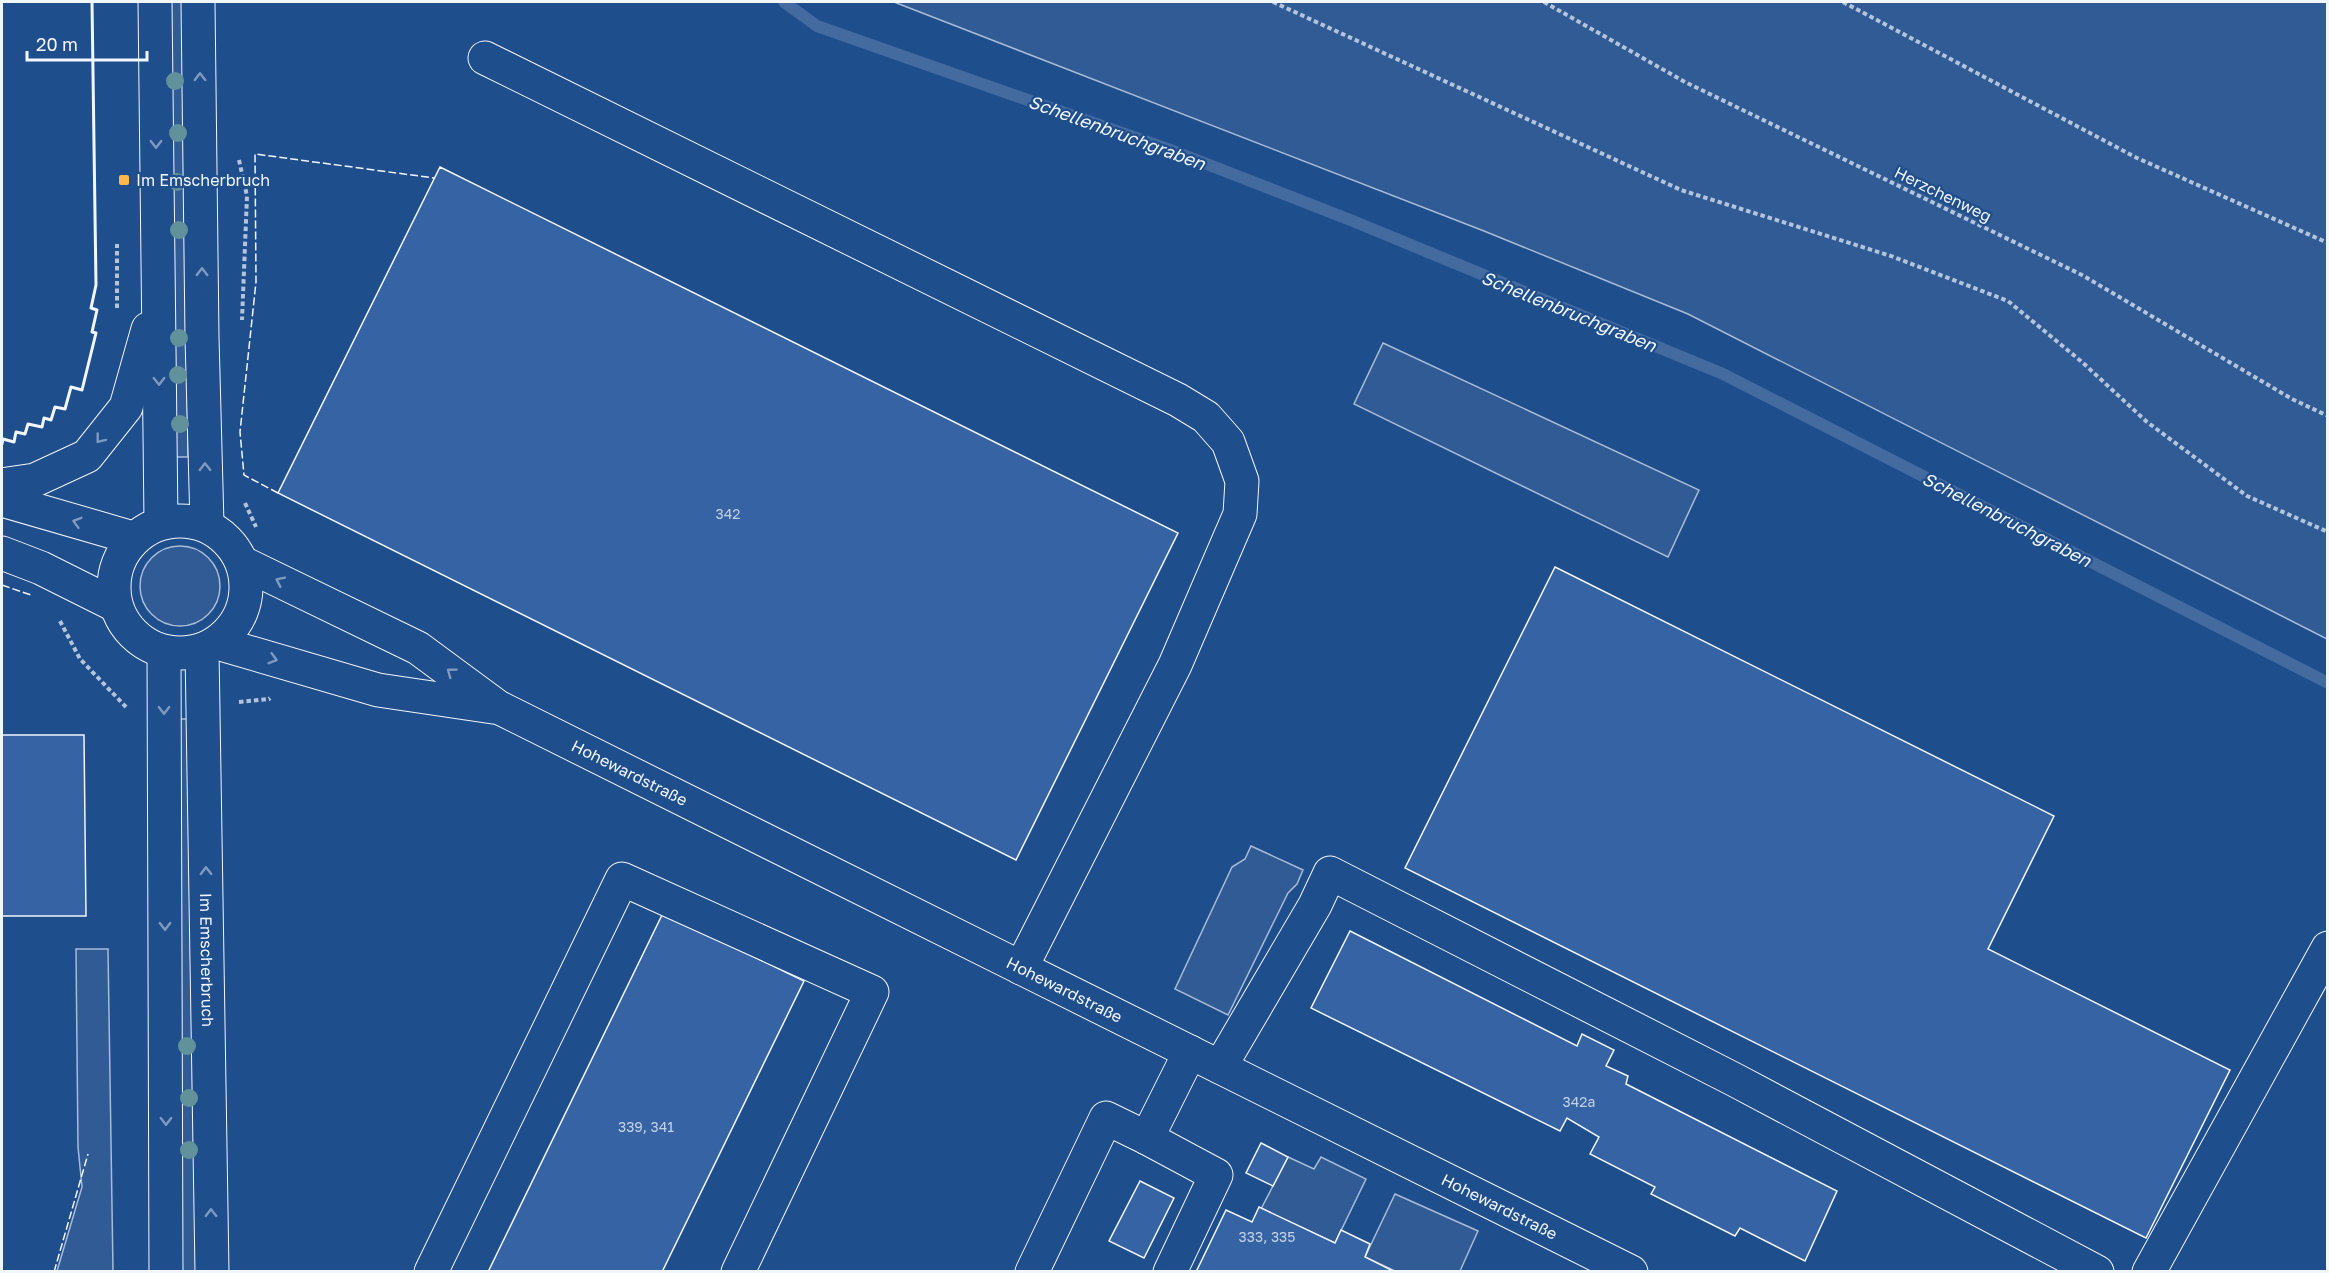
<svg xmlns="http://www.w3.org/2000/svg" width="2329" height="1273" viewBox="0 0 2329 1273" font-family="'Golos Text',sans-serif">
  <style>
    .built { fill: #305b95; stroke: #a8bbd7; stroke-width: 1.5 }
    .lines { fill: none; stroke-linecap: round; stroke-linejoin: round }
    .stream { stroke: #446ba0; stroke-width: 12 }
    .building { fill: #3563a3; stroke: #f2f6ff; stroke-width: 1.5 }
    .minor-casing { stroke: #f2f6ff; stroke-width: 35 }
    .major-casing { stroke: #f2f6ff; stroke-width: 35 }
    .path { stroke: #b3c4dc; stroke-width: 4; stroke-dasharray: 4.5 3; stroke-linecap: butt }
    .minor { stroke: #1f4e8c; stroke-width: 33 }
    .major { stroke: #1f4e8c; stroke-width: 33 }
    .fence { stroke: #f2f6ff; stroke-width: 1.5; stroke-dasharray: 8 3; stroke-linecap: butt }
    .wall { stroke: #f2f6ff; stroke-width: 3 }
    .tree { fill: #61919a }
    .oneway { stroke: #7e9ac0 }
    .poi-dot { fill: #ffb74d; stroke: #1f4e8c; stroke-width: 2 }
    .labels { text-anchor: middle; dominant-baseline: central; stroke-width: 4.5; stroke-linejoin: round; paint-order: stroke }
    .number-label { font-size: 14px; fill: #c3d1e8 }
    .poi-label { font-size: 16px; fill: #f2f6ff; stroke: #1f4e8c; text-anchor: start }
    .street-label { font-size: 16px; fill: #f2f6ff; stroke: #1f4e8c }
    .water-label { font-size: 18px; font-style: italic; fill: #f2f6ff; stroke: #1f4e8c }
  </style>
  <rect width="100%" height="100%" fill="#1f4e8c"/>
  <path class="built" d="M165,2H183L188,457H169Z
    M894,2H2327V639L1688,314L1484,231Z
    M1383,343L1699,490L1668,557L1354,404Z
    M140 586a40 40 0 1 1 80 0a40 40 0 1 1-80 0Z
    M173,719H192L199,1272L181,1271Z
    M1251,846L1303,870L1297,884L1288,893L1228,1015L1175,989L1232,867L1245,859Z
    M76,949H108L113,1271H57L82,1187L78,1147Z
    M1288,1157L1314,1169L1321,1157L1366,1179L1335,1243L1261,1209Z
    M1395,1194L1478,1231L1460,1271H1395L1365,1257Z"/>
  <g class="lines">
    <path class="stream" d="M784,2L817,26L1176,152L1353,221L1723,374L2328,683"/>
  </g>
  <path class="building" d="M440,167L1178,533L1016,860L278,493Z
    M1555,567L2054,816L1988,949L2230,1070L2146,1238L1405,868Z
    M2,735H84L86,916H2Z
    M663,913L804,981L662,1272H488Z
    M1350,931L1577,1046L1582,1034L1614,1050L1606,1066L1628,1076L1626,1084L1837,1191L1805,1261L1740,1228L1735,1236L1651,1194L1655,1187L1590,1154L1599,1137L1567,1118L1560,1131L1311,1008Z
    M1261,1143L1288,1157L1273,1186L1246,1173Z
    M1140,1181L1174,1198L1144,1258L1109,1241Z
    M1259,1207L1335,1243L1341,1230L1370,1244L1365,1257L1395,1272H1196L1226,1210L1252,1222Z"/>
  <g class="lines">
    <defs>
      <g id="minor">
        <path d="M485,58L1178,400L1206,417L1228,442L1242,481L1240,514L1175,665L1021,968"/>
        <path d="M2,500L133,538"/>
        <path d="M2,553L41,568L115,605"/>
        <path id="s1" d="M243,563L418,648L498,707L1631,1272"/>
        <path d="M217,643L378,690L493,707"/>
        <path d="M1220,1067L1315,905L1330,873L1735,1080L2097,1272"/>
        <path d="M1147,1138L1216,1175L1170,1272"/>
        <path d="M431,1272L622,879L872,992L738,1272"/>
        <path d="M1032,1272L1106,1118L1147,1138L1190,1052"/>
        <path d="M2149,1272L2328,948"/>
      </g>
      <g id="major">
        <path d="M155,2L161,522"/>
        <path d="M198,2L202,337L207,525"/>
        <path d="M2,485L35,480L87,456L126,407L148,329"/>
        <circle cx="180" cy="587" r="66"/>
        <path id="s2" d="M202,650L212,1272"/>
        <path d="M164,652L166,1272"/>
      </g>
    </defs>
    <use href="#minor" class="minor-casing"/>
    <use href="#major" class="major-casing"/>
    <path class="path" d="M1273,2L1681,190L1891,256L2008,301L2082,362L2147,422L2247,496L2328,532
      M1544,2L1685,82L2082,275L2292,399L2328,416
      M1843,2L2137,158L2328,243
      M239,160L247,196L242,320
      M117,308V244
      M245,503L256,527
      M60,621L80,659L126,707
      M239,702L269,699L270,698"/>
    <use href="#minor" class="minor"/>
    <use href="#major" class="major"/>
    <path class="fence" d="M278,493L244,475L240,432L256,282L255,154L434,178
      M2,585L31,595
      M54,1272L88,1154"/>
    <path class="wall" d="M2,444L3,439L14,442L16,432L25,434L28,424L42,427L44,418L51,420L55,407L65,409L71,387L82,390L96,333L92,332L97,310L91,308L96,285L92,2"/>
  </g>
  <g class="tree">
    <circle cx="175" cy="81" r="9"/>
    <circle cx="178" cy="133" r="9"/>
    <circle cx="177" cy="182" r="9"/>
    <circle cx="179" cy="230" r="9"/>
    <circle cx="179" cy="338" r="9"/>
    <circle cx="178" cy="375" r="9"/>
    <circle cx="180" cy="424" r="9"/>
    <circle cx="187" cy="1046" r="9"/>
    <circle cx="189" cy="1098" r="9"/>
    <circle cx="189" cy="1150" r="9"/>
  </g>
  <defs><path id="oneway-chevron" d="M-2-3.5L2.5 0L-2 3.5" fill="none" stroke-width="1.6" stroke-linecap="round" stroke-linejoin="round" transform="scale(1.5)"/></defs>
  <g class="oneway">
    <use href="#oneway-chevron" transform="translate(200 77) rotate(-91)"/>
    <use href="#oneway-chevron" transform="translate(156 144) rotate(90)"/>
    <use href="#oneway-chevron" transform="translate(202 272) rotate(-90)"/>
    <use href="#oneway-chevron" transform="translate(159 381) rotate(89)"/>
    <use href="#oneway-chevron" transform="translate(100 439) rotate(128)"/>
    <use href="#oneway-chevron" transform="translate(205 467) rotate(-91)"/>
    <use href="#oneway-chevron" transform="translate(77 522) rotate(-164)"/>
    <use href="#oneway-chevron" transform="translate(280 581) rotate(-154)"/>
    <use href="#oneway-chevron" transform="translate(273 659) rotate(16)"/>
    <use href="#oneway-chevron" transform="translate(451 672) rotate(-143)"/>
    <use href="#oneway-chevron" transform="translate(164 710) rotate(90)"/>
    <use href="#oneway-chevron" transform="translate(206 871) rotate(-91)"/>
    <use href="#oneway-chevron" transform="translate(165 926) rotate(90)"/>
    <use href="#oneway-chevron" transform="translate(166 1121) rotate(90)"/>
    <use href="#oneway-chevron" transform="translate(211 1213) rotate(-91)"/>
  </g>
  <rect class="poi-dot" x="118" y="174" width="12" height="12" rx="3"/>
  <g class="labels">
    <g class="number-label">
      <text x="728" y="513">342</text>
      <text x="1579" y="1101">342a</text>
      <text x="646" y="1126">339, 341</text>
      <text x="1267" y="1236">333, 335</text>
    </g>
    <g class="poi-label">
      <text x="136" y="180">Im Emscherbruch</text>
    </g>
    <g class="street-label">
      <text transform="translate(1943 194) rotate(26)">Herzchenweg</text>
      <text stroke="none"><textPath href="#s1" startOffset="441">Hohewardstraße</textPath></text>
      <text stroke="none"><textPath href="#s2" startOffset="310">Im Emscherbruch</textPath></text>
      <text stroke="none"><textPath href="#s1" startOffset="927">Hohewardstraße</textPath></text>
      <text stroke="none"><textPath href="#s1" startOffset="1413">Hohewardstraße</textPath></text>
    </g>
    <g class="water-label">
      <text transform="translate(1117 132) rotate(20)">Schellenbruchgraben</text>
      <text transform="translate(1569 311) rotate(22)">Schellenbruchgraben</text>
      <text transform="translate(2007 519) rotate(27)">Schellenbruchgraben</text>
    </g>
  </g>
  <rect width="2329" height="1273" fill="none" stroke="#f2f6ff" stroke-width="6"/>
  <path d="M27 51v9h120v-9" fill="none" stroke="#f2f6ff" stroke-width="3"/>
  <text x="36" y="51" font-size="18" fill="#f2f6ff" stroke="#1f4e8c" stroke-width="4.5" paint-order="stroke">20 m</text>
</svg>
